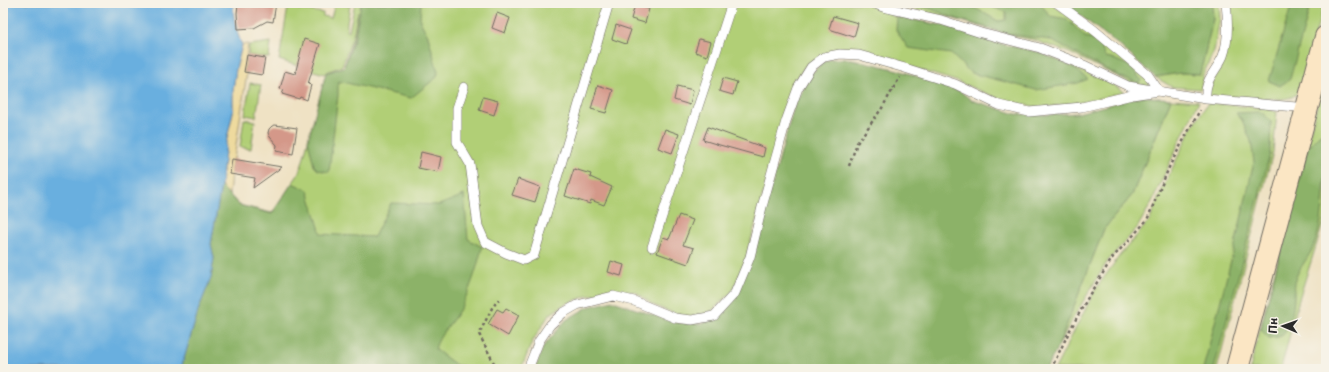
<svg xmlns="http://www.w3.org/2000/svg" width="1329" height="372" viewBox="0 0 1329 372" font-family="'Playpen Sans',sans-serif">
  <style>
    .green { fill: #b1cf76; stroke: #6e7d50 }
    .forest { fill: #8cb267; stroke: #5c6e49 }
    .sand { fill: #eeda9e; stroke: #8c8264 }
    .water { fill: #69afdf; stroke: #4a6d85 }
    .building { fill: #d49889 }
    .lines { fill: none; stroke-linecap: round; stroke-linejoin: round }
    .service-casing { stroke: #706b61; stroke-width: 10 }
    .secondary-casing { stroke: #706b61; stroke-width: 24 }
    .path { stroke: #706b61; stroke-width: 2.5; stroke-dasharray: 3 3; stroke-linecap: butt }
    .service { stroke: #fff; stroke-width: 9 }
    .secondary { stroke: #fbe6c4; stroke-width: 22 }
  </style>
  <rect width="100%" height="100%" fill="#f7f3e8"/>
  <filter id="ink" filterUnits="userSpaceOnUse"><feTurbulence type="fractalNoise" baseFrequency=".025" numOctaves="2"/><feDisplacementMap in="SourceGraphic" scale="8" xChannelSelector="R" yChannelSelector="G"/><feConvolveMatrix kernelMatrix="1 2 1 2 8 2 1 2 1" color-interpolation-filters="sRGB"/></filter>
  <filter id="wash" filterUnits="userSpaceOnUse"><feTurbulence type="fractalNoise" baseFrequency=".012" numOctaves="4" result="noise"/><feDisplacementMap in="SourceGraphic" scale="16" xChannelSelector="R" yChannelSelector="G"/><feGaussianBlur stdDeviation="0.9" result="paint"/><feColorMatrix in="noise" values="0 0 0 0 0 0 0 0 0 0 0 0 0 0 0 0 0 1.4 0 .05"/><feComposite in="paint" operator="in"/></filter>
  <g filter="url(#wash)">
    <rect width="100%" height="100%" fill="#efe2c4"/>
    <path class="green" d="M335,3L350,6L347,23V31H349L355,3H1051L1091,33L1141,73L1151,86L1131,83L1070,53L1034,40L1017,37L951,18L895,5L892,16L946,26L996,43L1038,52L1110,83L1125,92L1088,101L1041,108L1005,101L956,81L862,53L840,49L824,54L805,66L796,81L783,118L746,259L732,292L709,313L686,318L653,305L636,292L624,291L587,296L565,304L549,315L532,342L521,369H181L199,308L211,278L221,186L239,205L272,213L300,172L326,73L344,67L354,36L358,11L353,36L342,66L326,72L324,74L279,60L288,7L323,13V16L331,18Z
      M1212,3H1219L1220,18L1214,51L1203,75L1201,89L1172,87L1155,77L1181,73L1200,74L1213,19Z
      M1229,3H1324L1300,91C1294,97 1289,99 1279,99L1211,96L1208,93L1209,88L1220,69Z
      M271,42L269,58L248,55L249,45Z
      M1326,70V212L1324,221L1299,299L1281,369H1250Z
      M250,83L261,85L256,117L245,115Z
      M1171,99L1199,101L1183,134L1152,202L1137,228L1107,262L1075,315L1058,347L1104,229L1132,195Z
      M1208,103L1265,108L1277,112L1273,152L1217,369H1055L1095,290L1120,255L1150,220L1159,196L1192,127Z
      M244,119L255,121L251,149L240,147Z"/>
    <path class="forest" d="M361,3H421L420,21L428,36L438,72L437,77L411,98L338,81V95L329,172L318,170L314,166L308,140L326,73L344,67L355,37Z
      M903,3H947L951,5L975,8L998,21L1006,20V12L986,5L984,3H1040L1050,16L1067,19L1085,37L1091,38L1100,44L1105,57L1111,58L1130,66L1141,80L1139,83L1121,77L1050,40L1008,34L954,18L931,9Z
      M1070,3H1212L1213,19L1200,74L1181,73L1155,77L1120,46L1073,10Z
      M1292,3H1311L1290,79L1280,86L1269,81Z
      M897,17L946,26L996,43L1038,52L1071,66L1088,79L1078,83L1036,90L971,73L951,54L908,48L896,30Z
      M832,59H852L898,70L960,91L971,100L1016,114L1045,115L1078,113L1142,96L1171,99L1132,195L1104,229L1058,347L1046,369H535L543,347L566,320L588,307L613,301L673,322L700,324L719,316L730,304L765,211L795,103L812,73L824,61Z
      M1261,112L1271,121L1270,154L1214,369H1203L1236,241L1254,162L1251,141L1242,120L1236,113Z
      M1323,133L1326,134V176L1325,179C1323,201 1323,224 1314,245C1309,258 1299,267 1295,280C1292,288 1295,290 1294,297C1294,307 1290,332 1281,336C1278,338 1272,337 1269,338L1261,330L1262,323L1308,147L1319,135Z
      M292,183L308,190L321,234L374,237L391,203L439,205L464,195L468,239L482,247C477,269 470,290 460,309C452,323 439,334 435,349L456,365L482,369H181L199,308L211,278L214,258L211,244L221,186L239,205L272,214Z"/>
    <path class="sand" d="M248,44L244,72L247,73L234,159H232C230,171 231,182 229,194L221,186L226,143L233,112V90L236,69L242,45Z"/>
    <path class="water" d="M3,3H233C233,18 236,31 242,45L236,69L233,90V112L226,143L221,186L211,244L214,258L211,278L199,308L181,369H3Z"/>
    <g id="blocks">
      <path class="building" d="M238,3H276L273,22L267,21L254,28L238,29L237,13Z
        M635,5L649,9L645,23L631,19Z
        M497,13L510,18L505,33L492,28Z
        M833,16L858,23L854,37L829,29Z
        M616,25L631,30L626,44L612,39Z
        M304,39L320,44L308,84L311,85L307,100L300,97L299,99L282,94L284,90L280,89L285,71L295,74Z
        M699,39L711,42L707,56L695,52Z
        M247,55L265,58L262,75L244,72Z
        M723,78L737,82L733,95L719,91Z
        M598,85L613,90L606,113L591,109Z
        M677,86L693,90L690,105L674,100Z
        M483,97L498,101L494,115L479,110Z
        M275,125L297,128L293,154L276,151L277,145L270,137L268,133L269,129L272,126Z
        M708,127L765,148L763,157L716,144L703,140Z
        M665,129L679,134L672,153L658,148Z
        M421,152L441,157L438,172L418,168Z
        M232,159L282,167L253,188L255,178L230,174Z
        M574,169L591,174L590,177L612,187L604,205L591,200L590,204L565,196Z
        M518,179L540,187L535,202L512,195Z
        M679,215L693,220L683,245L694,248L688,264L657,253L663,237L669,239Z
        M611,261L624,265L621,276L608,272Z
        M506,308L519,315L508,336L488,324L497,309L503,312Z"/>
    </g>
  </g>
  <g filter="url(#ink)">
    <use href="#blocks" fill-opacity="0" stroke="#706b61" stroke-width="1"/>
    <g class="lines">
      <defs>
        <path id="service" d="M873,3L883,7L941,20L981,33L1040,48L1086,66L1128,86L1206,99L1308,108
          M464,87L457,108V142L470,164L478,226L485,242L506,253L524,260L534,255L609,3
          M1206,99C1204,79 1216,72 1223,56C1229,40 1228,20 1226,3
          M652,247L732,3
          M528,369L539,341L550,325L563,313L577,305L613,296L634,301L675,318L692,320L714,316L735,293L750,257L762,207L786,121L798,88L811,67L824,57L840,54L859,55L905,68L955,84L999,105L1029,112L1082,107L1132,95L1159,91L1148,75L1094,30L1057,3"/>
        <path id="secondary" d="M1237,369L1326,37"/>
      </defs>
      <use href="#service" class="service-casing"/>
      <use href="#secondary" class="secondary-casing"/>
      <path class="path" d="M849,166L857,143L882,108L900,77
        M497,369L479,334L492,308L499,299
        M1051,369L1070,330L1091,292L1113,257L1131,238L1147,220L1170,165L1200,110"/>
      <use href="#service" class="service"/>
      <use href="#secondary" class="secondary"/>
    </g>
  </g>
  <rect width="1329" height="372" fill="none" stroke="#f7f3e8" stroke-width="16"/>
  <g transform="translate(1283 326) rotate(272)" stroke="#f7f3e8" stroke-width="3" paint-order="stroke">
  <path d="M0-3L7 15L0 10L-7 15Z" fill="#2b2b2b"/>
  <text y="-6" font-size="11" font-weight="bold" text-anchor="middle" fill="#2b2b2b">Пн</text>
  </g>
</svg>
